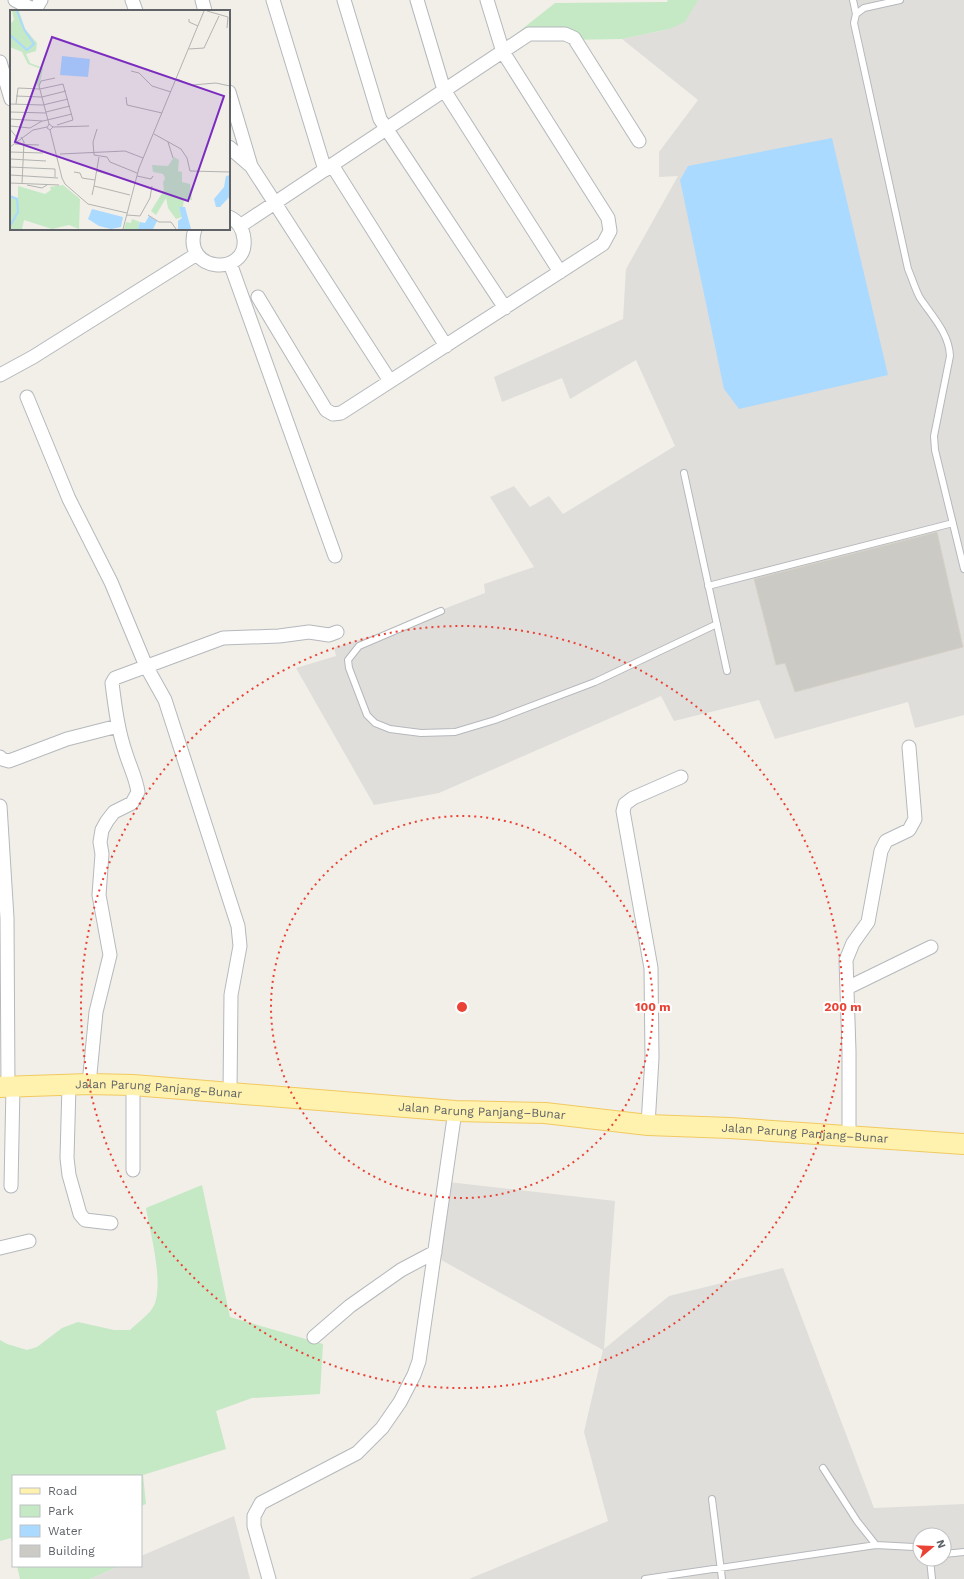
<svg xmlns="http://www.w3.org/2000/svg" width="964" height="1579" viewBox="0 0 964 1579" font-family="'Work Sans',sans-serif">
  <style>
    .industrial { fill: #e0deda; fill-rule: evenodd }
    .green { fill: #c5e8c5 }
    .water { fill: #aadaff }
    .building { fill: #cccac5; stroke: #d6d1c6 }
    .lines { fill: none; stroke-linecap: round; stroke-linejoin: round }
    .service-casing { stroke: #b5b8bc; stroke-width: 8 }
    .minor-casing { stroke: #b5b8bc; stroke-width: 15 }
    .primary-casing { stroke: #f2c960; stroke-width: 22 }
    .service { stroke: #fff; stroke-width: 6 }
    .minor { stroke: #fff; stroke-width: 13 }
    .primary { stroke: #fff2af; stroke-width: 20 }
    .ring { fill: none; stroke: #ea4335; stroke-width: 2; stroke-dasharray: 2 4 }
    .labels { text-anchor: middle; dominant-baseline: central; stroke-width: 4; stroke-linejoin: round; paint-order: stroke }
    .street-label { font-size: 12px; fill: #5f6368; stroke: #fff }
    .inset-river { fill: none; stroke: #aadaff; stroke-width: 2 }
    .inset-road { fill: none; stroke: #b3b3b1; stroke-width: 1 }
    .view { fill: #7b2cbf; fill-opacity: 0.15; stroke: #7b2cbf; stroke-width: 2 }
    .inset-edge { fill: none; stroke: #5f6368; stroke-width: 2 }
    .centre { fill: #ea4335; stroke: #fff; stroke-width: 2 }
    .ring-label { font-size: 12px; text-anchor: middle; font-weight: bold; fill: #ea4335; stroke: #fff; stroke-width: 4; stroke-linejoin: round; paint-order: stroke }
  </style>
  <rect width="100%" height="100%" fill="#f1efe8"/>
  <path class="industrial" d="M698,0H964V715L915,728L908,702L775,739L759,700L674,721L661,696L439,793L374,805L296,668L336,656L334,648L387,631L485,593L484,584L534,567L490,497L514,486L530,507L549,496L563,514L675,446L636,360L570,399L562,378L502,402L494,377L623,319L626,269L678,176L659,177V152L698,100L622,39L669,29Z
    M448,1182L615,1201L604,1349L669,1296L783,1268L874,1508L964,1504V1579H469L608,1521L584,1432L603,1350L436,1257ZM920,1535H944V1559H920Z
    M234,1516L250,1579H90L119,1566H141V1556Z"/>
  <path class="green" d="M668,0H698L685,22L669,29L622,39L507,41L555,3L667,2Z
    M202,1185L230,1317L323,1344L320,1394L252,1398L216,1411L226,1449L143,1475L146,1504L141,1506V1476H13V1546L11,1538L0,1541V1340L7,1344L27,1350L37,1347L62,1328L78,1322L114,1330H130C137,1323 146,1317 152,1309C166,1289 150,1232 146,1208Z
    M17,1566H119L90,1579H20Z"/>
  <path class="water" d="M832,138L888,375L739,409L724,389L680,180L688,166Z"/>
  <path class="building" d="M937,532L963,647L795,692L785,663L776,665L754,579Z"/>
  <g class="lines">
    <defs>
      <path id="service" d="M853,0L856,14
        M900,0L864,8L856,14L854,23L908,269C912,278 915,289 920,298C932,316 949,333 950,356L934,436L935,450L964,569
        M684,473L727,671
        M708,586L953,523
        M441,611L359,646L348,660L349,668L367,715L375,723L390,729L421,733L455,732L495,720L595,682L717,624
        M823,1468L857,1521L876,1545
        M712,1499L722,1579
        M944,1554L964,1552
        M930,1559L932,1579
        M645,1579L876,1545L914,1547L920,1551"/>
      <path id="minor" d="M15,0L36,11
        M132,0L136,11
        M202,0L205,11
        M273,0L325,170
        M344,0L380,119L505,308
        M417,0L444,90L560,272
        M35,10L41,0
        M0,62L11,99
        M229,92L251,166L390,381
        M229,147L251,166
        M332,165L446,346
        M240,226L529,34H565L574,38L639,141
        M195,229C181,273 248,277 244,239C243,229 238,221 229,217
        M230,263L335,556
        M258,297L326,410L333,414L341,413L603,244L610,231L608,218L503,52L487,0
        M0,375L33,357L197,254
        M27,397L69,499L111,582L146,666L165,700L238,926L240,946L231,995L230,1092
        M0,757L2,759L9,761L67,739L118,726
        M0,806L7,918L8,1087
        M847,988L931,947
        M89,1084L96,1012L110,955L99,895L102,854L100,842L102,830L107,821L114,812L132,803L138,792C136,778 130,767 126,754C118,731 115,707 112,683L115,678L223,638L279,636L309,632L329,635L337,632
        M69,1085L67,1158L69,1175L80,1214L85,1220L111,1223
        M648,1125L652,1058L651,968L623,811L625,804L633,798L681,777
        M849,1135V1051L846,960L853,943L868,922L881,851L886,841L909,830L915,819L909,747
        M133,1170V1085
        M11,1186L13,1086
        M0,1248L29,1241
        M314,1337L350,1306L401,1270L435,1252
        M269,1579L254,1526V1516L261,1503L357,1453L382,1428L400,1402L414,1375L419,1361L455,1111"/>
      <g id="primary">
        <path id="s1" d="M0,1087L89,1084L133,1085L455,1111L545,1113L648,1125L730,1128L964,1144"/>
      </g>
    </defs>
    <use href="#service" class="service-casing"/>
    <use href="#minor" class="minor-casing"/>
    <use href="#primary" class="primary-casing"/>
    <use href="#service" class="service"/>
    <use href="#minor" class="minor"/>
    <use href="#primary" class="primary"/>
  </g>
  <g class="ring">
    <circle cx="462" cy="1007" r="191"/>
    <circle cx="462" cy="1007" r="381"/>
  </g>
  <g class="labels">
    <g class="street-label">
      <text stroke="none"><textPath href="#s1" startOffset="159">Jalan Parung Panjang–Bunar</textPath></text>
      <text stroke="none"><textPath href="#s1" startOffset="483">Jalan Parung Panjang–Bunar</textPath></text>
      <text stroke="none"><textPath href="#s1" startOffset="807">Jalan Parung Panjang–Bunar</textPath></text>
    </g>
  </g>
  <g transform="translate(10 10)">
    <rect width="220" height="220" fill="#f1efe8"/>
    <path d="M2,1H9L15,19L27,33L26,41L16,44L20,53L33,58L29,78L26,72L31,59L18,54L12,42L0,37V14L4,10ZM164,147L169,150L168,161L172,162V172L180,174L182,190L174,189L173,197H169L172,207L166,209L158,198L156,188L146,205L141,201L154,180L153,173L155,168L153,164L143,162L142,155L158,156ZM53,175L70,189L69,219L59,215L42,219L14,210L12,219H0V186L8,188V176L35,184L41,180L40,177ZM122,209L130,212L128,219H114L116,212L121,213Z" fill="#c5e8c5"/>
    <path d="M52,46L80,49L78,67L50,65ZM220,165V186L210,197H206L204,189L214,177L216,166ZM169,197H175L181,219H168V211L172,208ZM82,199L113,207L111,217L101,219L89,216L78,209ZM139,206L147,211L143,219H128L130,212L135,213Z" fill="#aadaff"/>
    <path class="inset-river" d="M0,25L17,40L24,34L14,19L7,1M0,186L7,189L8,202L0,216"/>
    <path class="inset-road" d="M197,1L218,7L217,18M179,9V12L188,16M179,39L194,38L209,6M121,61L129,63L142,76L161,82M167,69L182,75L206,73L220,76M6,86L32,87L56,81M116,87L117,95L152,103M0,94L33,95L58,89M6,94L8,78L30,79L53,74L63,110L47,115M0,102L36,103M36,102L60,96M0,109L33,111L62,104M39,114L29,76L31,71L45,68M0,116L20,118L32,111M43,117L79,116M0,119L8,129M87,119L83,132L84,145L97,147L100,152L127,163M40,120L37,118L39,114L43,117L40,120L52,168L55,174L78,194L117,203M144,124L171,139L177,148L180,161L220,162M11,127L14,132L12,173M158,132L163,148M5,134L29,135M0,137L23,120L37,117M0,142L33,143M50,144L115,141L133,148M0,149L36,151M0,157L45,159V167M87,161L124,172M64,162L70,163L72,168L85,170M0,165L48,168M127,166L141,169L143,166M0,173L49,175M17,175L32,178L37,175M84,176L89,147M82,185L84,176L120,185M117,205L130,206L140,188L142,176M138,205L149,212H161L166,219M113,219L129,158L194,1"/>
    <path class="view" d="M42,27L214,86L178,191L5,132Z"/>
    <rect width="220" height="220" class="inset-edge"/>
  </g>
  <circle cx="462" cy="1007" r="6" class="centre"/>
  <g class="ring-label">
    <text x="653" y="1011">100 m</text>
    <text x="843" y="1011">200 m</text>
  </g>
  <rect x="12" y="1475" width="130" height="92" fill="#ffffff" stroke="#bfc1c3"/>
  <rect x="20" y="1488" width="20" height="6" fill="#fff2af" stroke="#bfc1c3"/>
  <text x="48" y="1495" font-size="12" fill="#5f6368">Road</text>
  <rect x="20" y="1505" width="20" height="12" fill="#c5e8c5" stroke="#bfc1c3"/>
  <text x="48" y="1515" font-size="12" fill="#5f6368">Park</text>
  <rect x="20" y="1525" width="20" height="12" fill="#aadaff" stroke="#bfc1c3"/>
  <text x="48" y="1535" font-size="12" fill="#5f6368">Water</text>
  <rect x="20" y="1545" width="20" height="12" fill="#cccac5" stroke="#bfc1c3"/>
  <text x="48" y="1555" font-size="12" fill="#5f6368">Building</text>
  <g transform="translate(932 1547) rotate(71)"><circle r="19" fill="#ffffff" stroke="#bfc1c3"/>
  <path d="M0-3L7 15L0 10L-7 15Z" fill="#ea4335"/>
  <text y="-6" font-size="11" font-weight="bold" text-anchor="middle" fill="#5f6368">N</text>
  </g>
</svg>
